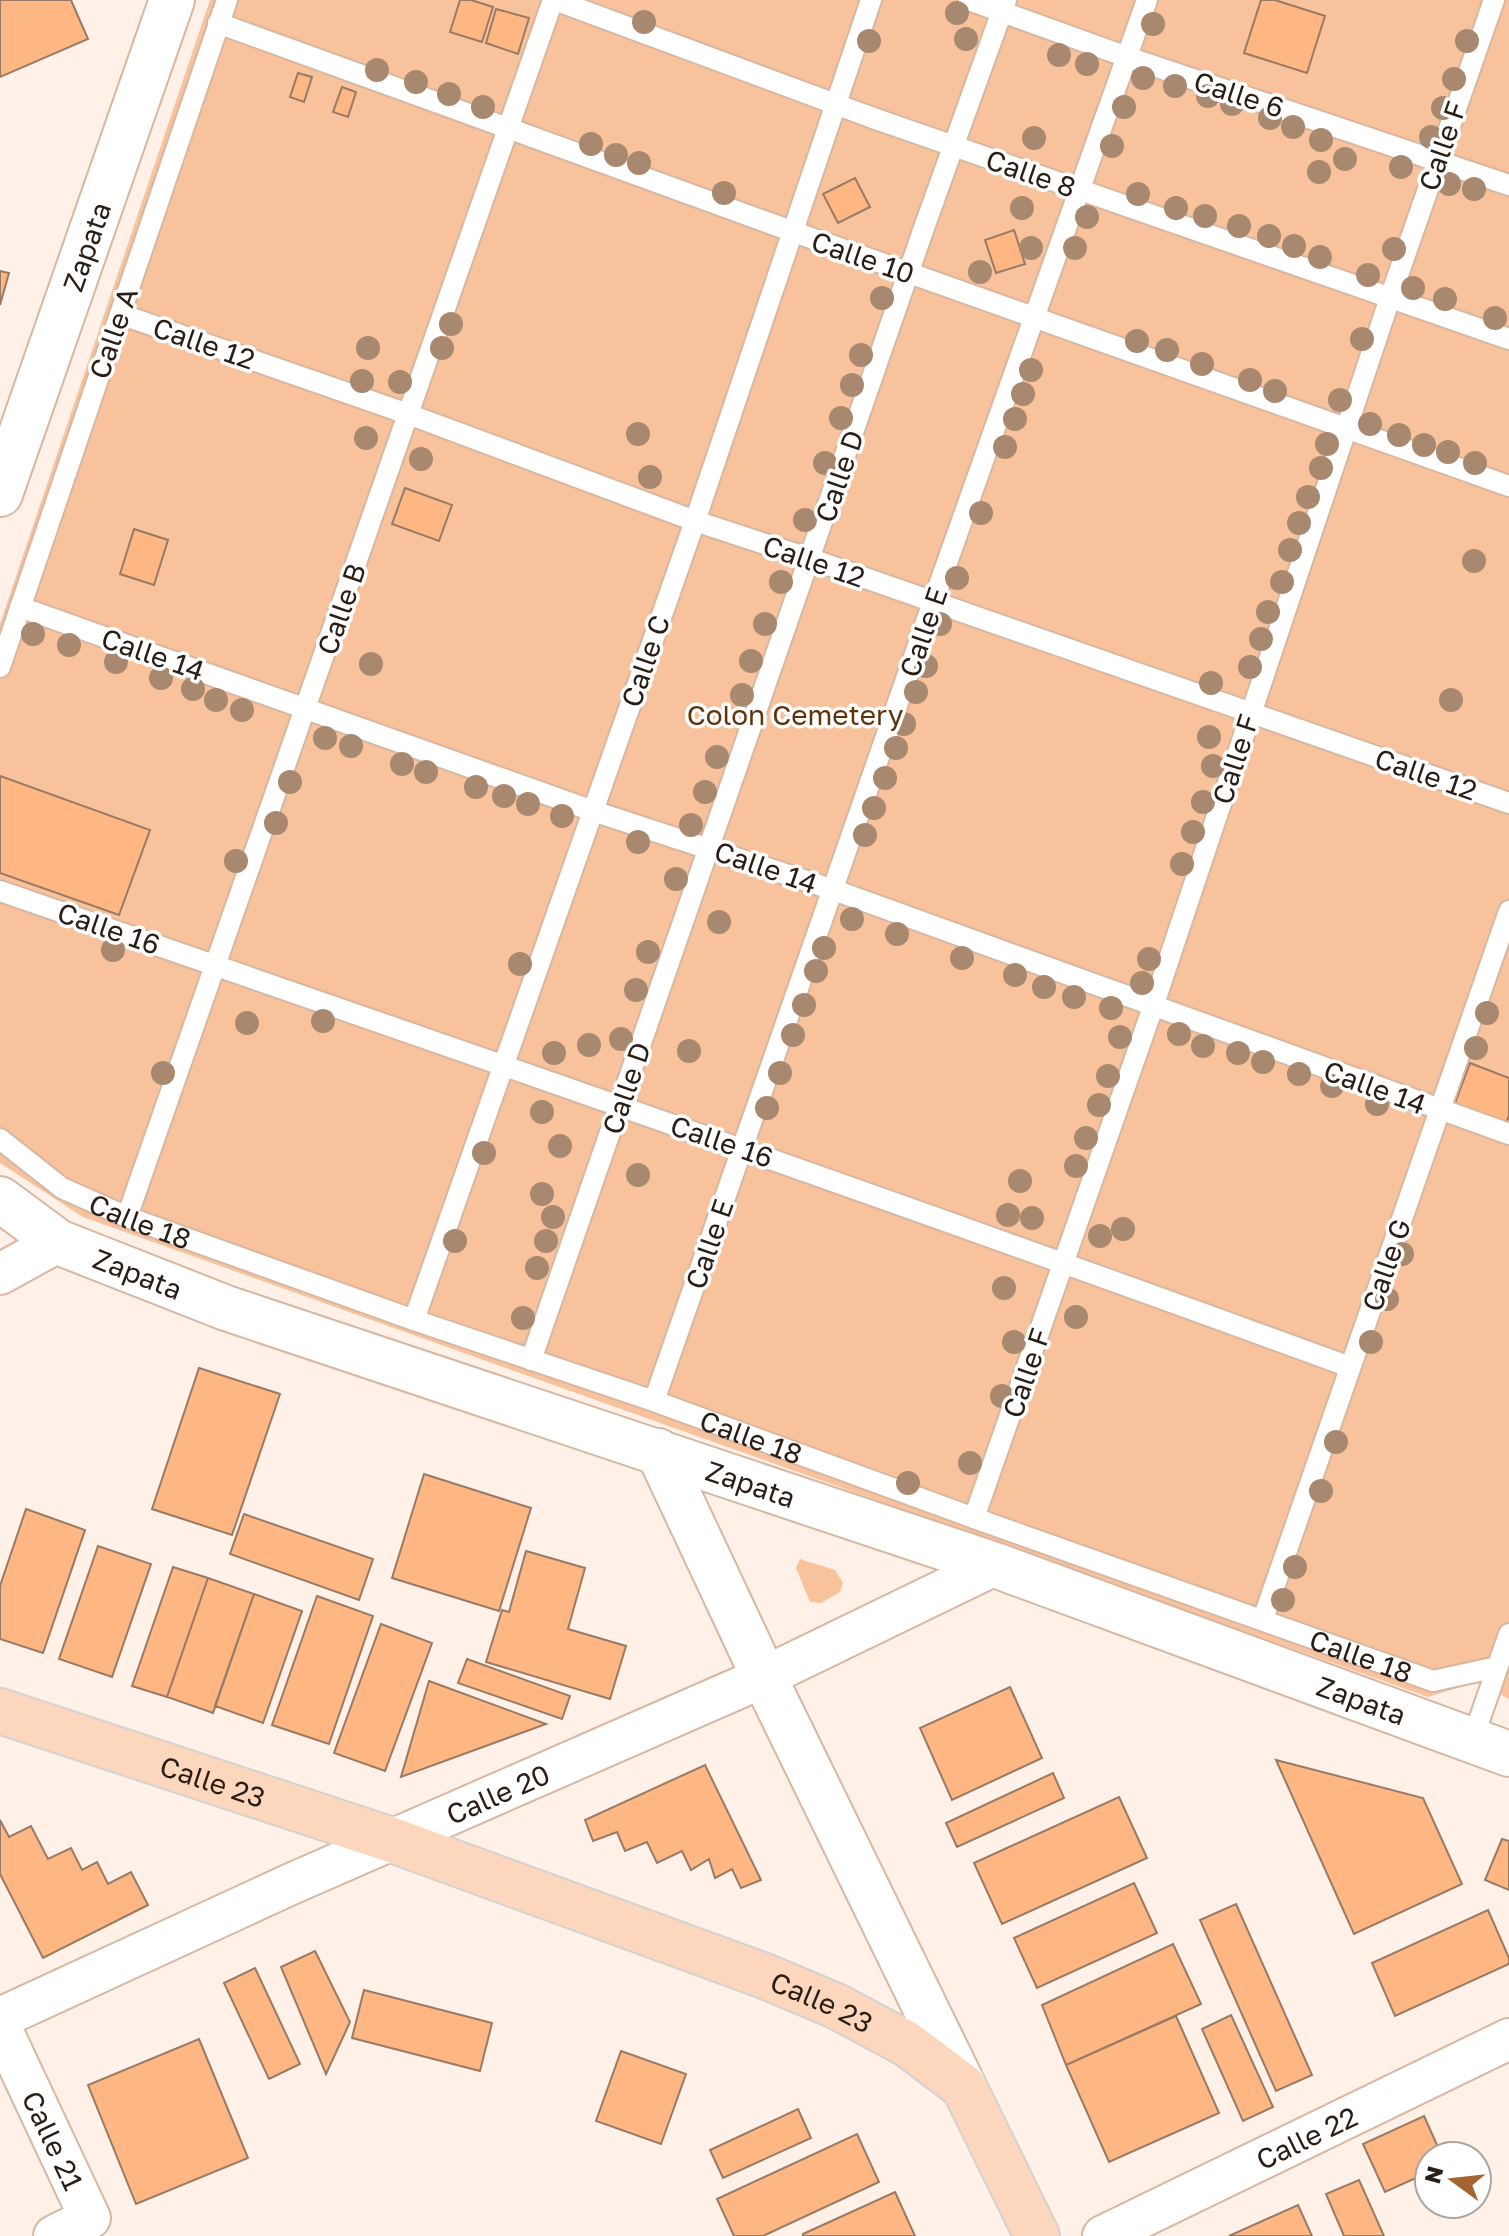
<svg xmlns="http://www.w3.org/2000/svg" width="1509" height="2236" viewBox="0 0 1509 2236" font-family="'Golos Text',sans-serif">
  <style>
    .green { fill: #f8c29c }
    .building { fill: #feb682; stroke: #997a65; stroke-width: 2 }
    .lines { fill: none; stroke-linecap: round; stroke-linejoin: round }
    .lane-casing { stroke: #d8b7a1; stroke-width: 24 }
    .street-casing { stroke: #d8b7a1; stroke-width: 44 }
    .secondary-casing { stroke: #d8b7a1; stroke-width: 48 }
    .primary-casing { stroke: #d4d2d0; stroke-width: 48 }
    .lane { stroke: #fff; stroke-width: 20 }
    .street { stroke: #fff; stroke-width: 40 }
    .secondary { stroke: #fff; stroke-width: 44 }
    .primary { stroke: #fcd7bd; stroke-width: 44 }
    .tree { fill: #a8886e }
    .labels { text-anchor: middle; dominant-baseline: central; stroke-width: 7; stroke-linejoin: round; paint-order: stroke }
    .street-label { font-size: 28px; fill: #2a1d15; stroke: #fff }
    .park-label { font-size: 28px; fill: #60320a; stroke: #fff }
  </style>
  <rect width="100%" height="100%" fill="#fff1e8"/>
  <path class="green" d="M210,0H1509V1699L1476,1682L1428,1697L83,1217L0,1163V624Z
    M800,1559L835,1570L843,1583L840,1592L821,1603L810,1602L796,1568Z"/>
  <path class="building" d="M0,0H71L88,39L0,77Z
    M460,0H471L493,7L482,42L450,32Z
    M1261,0H1275L1325,16L1307,73L1244,53Z
    M496,9L529,18L518,54L486,43Z
    M298,73L312,77L304,102L290,97Z
    M342,87L356,92L348,117L333,112Z
    M855,178L870,207L838,223L823,194Z
    M1014,230L1025,264L996,273L985,240Z
    M0,271L9,273L0,305Z
    M405,488L452,505L439,541L392,524Z
    M134,529L168,540L154,585L120,574Z
    M0,776L150,830L119,915L0,873Z
    M1470,1063L1509,1078V1116L1505,1125L1454,1106Z
    M199,1368L280,1394L232,1535L152,1509Z
    M424,1474L531,1508L499,1611L392,1578Z
    M26,1509L85,1530L43,1653L0,1639V1586Z
    M244,1514L373,1559L359,1600L230,1554Z
    M98,1546L151,1564L112,1677L59,1659Z
    M526,1551L585,1568L568,1629L626,1646L610,1699L486,1662L502,1610L509,1612Z
    M173,1567L208,1578L167,1697L132,1686Z
    M208,1578L254,1594L213,1713L167,1697Z
    M254,1594L302,1611L263,1723L215,1706Z
    M317,1596L373,1616L329,1744L272,1725Z
    M381,1624L432,1643L385,1771L334,1753Z
    M467,1659L570,1696L562,1719L458,1683Z
    M429,1681L546,1724L401,1777Z
    M1010,1687L1042,1758L952,1800L920,1728Z
    M1276,1760L1423,1798L1462,1884L1354,1934Z
    M705,1765L761,1880L741,1888L732,1869L715,1878L709,1859L691,1870L682,1851L657,1863L647,1842L625,1851L617,1832L593,1841L585,1820Z
    M1053,1773L1064,1798L957,1847L946,1823Z
    M1119,1797L1147,1858L1002,1924L974,1863Z
    M0,1820L9,1837L31,1826L48,1859L71,1848L82,1870L97,1862L108,1884L131,1872L148,1905L43,1958L0,1874Z
    M1502,1839L1509,1841V1890L1485,1880Z
    M1134,1883L1157,1933L1037,1988L1014,1938Z
    M1236,1904L1312,2075L1276,2091L1200,1920Z
    M1488,1910L1509,1958V1964L1395,2016L1372,1963Z
    M1173,1944L1201,2004L1066,2065L1042,2005Z
    M315,1951L350,2022L326,2074L281,1967Z
    M255,1968L300,2064L269,2079L224,1983Z
    M364,1990L492,2023L480,2071L352,2038Z
    M1231,2015L1273,2107L1243,2121L1202,2029Z
    M1176,2016L1219,2113L1109,2162L1066,2065Z
    M199,2039L248,2158L136,2204L88,2085Z
    M621,2051L686,2074L661,2144L596,2121Z
    M798,2109L811,2138L723,2178L710,2150Z
    M1424,2116L1442,2156H1429V2172L1385,2192L1363,2144Z
    M857,2134L879,2182L763,2236H734L717,2199Z
    M1359,2180L1384,2236H1344L1326,2194Z
    M895,2192L915,2236H803V2234Z
    M1298,2205L1312,2236H1229Z"/>
  <g class="lines">
    <defs>
      <g id="lane">
        <path d="M555,0L873,118L1509,339"/>
        <path d="M969,0L1127,57L1509,185"/>
        <path d="M218,23L794,232L1509,486"/>
        <path d="M120,314L408,414L695,521L811,559L1509,803"/>
        <path d="M20,607L593,811L834,890L1509,1134"/>
        <path d="M0,667L227,0"/>
        <path d="M0,891C451,1047 902,1203 1350,1367"/>
        <path id="s1" d="M0,1139L62,1188L127,1217L414,1320L654,1401L974,1518L1433,1681L1497,1667"/>
        <path d="M127,1217L553,0"/>
        <path d="M414,1320L695,521L871,0"/>
        <path d="M531,1360L925,225L1006,0"/>
        <path d="M654,1401L933,602L1147,0"/>
        <path d="M974,1518L1153,1007L1390,298L1494,0"/>
        <path d="M1263,1619L1509,911"/>
        <path d="M1472,1741L1509,1634"/>
      </g>
      <g id="street">
        <path d="M0,1274L58,1242"/>
        <path id="s2" d="M0,2018L291,1884L764,1677L995,1565"/>
        <path id="s3" d="M0,2026L90,2218L54,2236"/>
        <path id="s4" d="M1103,2236L1509,2039"/>
      </g>
      <g id="secondary">
        <path id="s5" d="M0,494L172,0"/>
        <path id="s6" d="M0,1199L58,1242L226,1308L995,1565L1509,1754"/>
        <path d="M658,1451L764,1677L964,2087"/>
      </g>
      <g id="primary">
        <path id="s7" d="M0,1711L392,1840L762,1975L836,2006L907,2044L964,2087L1037,2236"/>
      </g>
    </defs>
    <use href="#lane" class="lane-casing"/>
    <use href="#street" class="street-casing"/>
    <use href="#secondary" class="secondary-casing"/>
    <use href="#primary" class="primary-casing"/>
    <use href="#lane" class="lane"/>
    <use href="#street" class="street"/>
    <use href="#secondary" class="secondary"/>
    <use href="#primary" class="primary"/>
  </g>
  <g class="tree">
    <circle cx="957" cy="13" r="12"/>
    <circle cx="644" cy="22" r="12"/>
    <circle cx="1153" cy="24" r="12"/>
    <circle cx="966" cy="39" r="12"/>
    <circle cx="869" cy="41" r="12"/>
    <circle cx="1467" cy="41" r="12"/>
    <circle cx="1059" cy="55" r="12"/>
    <circle cx="1087" cy="64" r="12"/>
    <circle cx="377" cy="70" r="12"/>
    <circle cx="1143" cy="78" r="12"/>
    <circle cx="1454" cy="79" r="12"/>
    <circle cx="416" cy="82" r="12"/>
    <circle cx="1175" cy="86" r="12"/>
    <circle cx="449" cy="94" r="12"/>
    <circle cx="1208" cy="96" r="12"/>
    <circle cx="1232" cy="104" r="12"/>
    <circle cx="483" cy="107" r="12"/>
    <circle cx="1124" cy="107" r="12"/>
    <circle cx="1443" cy="108" r="12"/>
    <circle cx="1270" cy="118" r="12"/>
    <circle cx="1293" cy="127" r="12"/>
    <circle cx="1431" cy="137" r="12"/>
    <circle cx="1034" cy="138" r="12"/>
    <circle cx="1321" cy="140" r="12"/>
    <circle cx="591" cy="144" r="12"/>
    <circle cx="1112" cy="146" r="12"/>
    <circle cx="616" cy="155" r="12"/>
    <circle cx="1345" cy="159" r="12"/>
    <circle cx="639" cy="163" r="12"/>
    <circle cx="1401" cy="167" r="12"/>
    <circle cx="1319" cy="172" r="12"/>
    <circle cx="1449" cy="184" r="12"/>
    <circle cx="1474" cy="189" r="12"/>
    <circle cx="724" cy="193" r="12"/>
    <circle cx="1138" cy="194" r="12"/>
    <circle cx="1022" cy="208" r="12"/>
    <circle cx="1176" cy="208" r="12"/>
    <circle cx="1205" cy="216" r="12"/>
    <circle cx="1087" cy="217" r="12"/>
    <circle cx="1239" cy="226" r="12"/>
    <circle cx="1269" cy="236" r="12"/>
    <circle cx="1294" cy="246" r="12"/>
    <circle cx="1031" cy="248" r="12"/>
    <circle cx="1075" cy="248" r="12"/>
    <circle cx="1394" cy="249" r="12"/>
    <circle cx="1320" cy="257" r="12"/>
    <circle cx="980" cy="272" r="12"/>
    <circle cx="1368" cy="275" r="12"/>
    <circle cx="1413" cy="288" r="12"/>
    <circle cx="882" cy="298" r="12"/>
    <circle cx="1445" cy="299" r="12"/>
    <circle cx="1495" cy="318" r="12"/>
    <circle cx="451" cy="324" r="12"/>
    <circle cx="1362" cy="339" r="12"/>
    <circle cx="1137" cy="341" r="12"/>
    <circle cx="368" cy="348" r="12"/>
    <circle cx="442" cy="348" r="12"/>
    <circle cx="1167" cy="350" r="12"/>
    <circle cx="861" cy="355" r="12"/>
    <circle cx="1202" cy="364" r="12"/>
    <circle cx="1031" cy="370" r="12"/>
    <circle cx="1250" cy="380" r="12"/>
    <circle cx="362" cy="381" r="12"/>
    <circle cx="400" cy="382" r="12"/>
    <circle cx="852" cy="385" r="12"/>
    <circle cx="1275" cy="391" r="12"/>
    <circle cx="1023" cy="394" r="12"/>
    <circle cx="1340" cy="400" r="12"/>
    <circle cx="841" cy="418" r="12"/>
    <circle cx="1015" cy="419" r="12"/>
    <circle cx="1370" cy="424" r="12"/>
    <circle cx="638" cy="434" r="12"/>
    <circle cx="1399" cy="435" r="12"/>
    <circle cx="366" cy="438" r="12"/>
    <circle cx="1327" cy="444" r="12"/>
    <circle cx="1424" cy="445" r="12"/>
    <circle cx="1005" cy="447" r="12"/>
    <circle cx="1448" cy="452" r="12"/>
    <circle cx="421" cy="459" r="12"/>
    <circle cx="825" cy="463" r="12"/>
    <circle cx="1475" cy="463" r="12"/>
    <circle cx="1321" cy="468" r="12"/>
    <circle cx="650" cy="477" r="12"/>
    <circle cx="1308" cy="497" r="12"/>
    <circle cx="981" cy="513" r="12"/>
    <circle cx="805" cy="520" r="12"/>
    <circle cx="1299" cy="523" r="12"/>
    <circle cx="1290" cy="550" r="12"/>
    <circle cx="1474" cy="561" r="12"/>
    <circle cx="957" cy="578" r="12"/>
    <circle cx="781" cy="582" r="12"/>
    <circle cx="1282" cy="582" r="12"/>
    <circle cx="1268" cy="612" r="12"/>
    <circle cx="765" cy="624" r="12"/>
    <circle cx="940" cy="624" r="12"/>
    <circle cx="33" cy="634" r="12"/>
    <circle cx="1261" cy="639" r="12"/>
    <circle cx="69" cy="645" r="12"/>
    <circle cx="751" cy="661" r="12"/>
    <circle cx="116" cy="662" r="12"/>
    <circle cx="371" cy="664" r="12"/>
    <circle cx="926" cy="666" r="12"/>
    <circle cx="1250" cy="667" r="12"/>
    <circle cx="161" cy="678" r="12"/>
    <circle cx="1211" cy="683" r="12"/>
    <circle cx="193" cy="689" r="12"/>
    <circle cx="916" cy="692" r="12"/>
    <circle cx="742" cy="695" r="12"/>
    <circle cx="216" cy="700" r="12"/>
    <circle cx="1451" cy="700" r="12"/>
    <circle cx="242" cy="710" r="12"/>
    <circle cx="904" cy="724" r="12"/>
    <circle cx="1209" cy="737" r="12"/>
    <circle cx="325" cy="738" r="12"/>
    <circle cx="351" cy="746" r="12"/>
    <circle cx="896" cy="748" r="12"/>
    <circle cx="717" cy="757" r="12"/>
    <circle cx="402" cy="764" r="12"/>
    <circle cx="1213" cy="766" r="12"/>
    <circle cx="426" cy="772" r="12"/>
    <circle cx="885" cy="778" r="12"/>
    <circle cx="290" cy="782" r="12"/>
    <circle cx="476" cy="787" r="12"/>
    <circle cx="705" cy="792" r="12"/>
    <circle cx="504" cy="796" r="12"/>
    <circle cx="1203" cy="802" r="12"/>
    <circle cx="528" cy="804" r="12"/>
    <circle cx="874" cy="808" r="12"/>
    <circle cx="562" cy="816" r="12"/>
    <circle cx="276" cy="823" r="12"/>
    <circle cx="691" cy="825" r="12"/>
    <circle cx="1193" cy="832" r="12"/>
    <circle cx="865" cy="835" r="12"/>
    <circle cx="638" cy="842" r="12"/>
    <circle cx="236" cy="861" r="12"/>
    <circle cx="1182" cy="864" r="12"/>
    <circle cx="676" cy="879" r="12"/>
    <circle cx="852" cy="919" r="12"/>
    <circle cx="719" cy="922" r="12"/>
    <circle cx="897" cy="934" r="12"/>
    <circle cx="824" cy="948" r="12"/>
    <circle cx="113" cy="950" r="12"/>
    <circle cx="648" cy="952" r="12"/>
    <circle cx="962" cy="958" r="12"/>
    <circle cx="1149" cy="959" r="12"/>
    <circle cx="520" cy="964" r="12"/>
    <circle cx="816" cy="971" r="12"/>
    <circle cx="1015" cy="975" r="12"/>
    <circle cx="1142" cy="983" r="12"/>
    <circle cx="1044" cy="987" r="12"/>
    <circle cx="636" cy="990" r="12"/>
    <circle cx="1074" cy="997" r="12"/>
    <circle cx="804" cy="1005" r="12"/>
    <circle cx="1111" cy="1008" r="12"/>
    <circle cx="1487" cy="1013" r="12"/>
    <circle cx="323" cy="1021" r="12"/>
    <circle cx="247" cy="1023" r="12"/>
    <circle cx="1179" cy="1034" r="12"/>
    <circle cx="793" cy="1035" r="12"/>
    <circle cx="1120" cy="1037" r="12"/>
    <circle cx="621" cy="1039" r="12"/>
    <circle cx="589" cy="1045" r="12"/>
    <circle cx="1203" cy="1046" r="12"/>
    <circle cx="1476" cy="1048" r="12"/>
    <circle cx="689" cy="1051" r="12"/>
    <circle cx="554" cy="1053" r="12"/>
    <circle cx="1238" cy="1053" r="12"/>
    <circle cx="1263" cy="1062" r="12"/>
    <circle cx="163" cy="1073" r="12"/>
    <circle cx="780" cy="1073" r="12"/>
    <circle cx="1299" cy="1074" r="12"/>
    <circle cx="1108" cy="1076" r="12"/>
    <circle cx="1332" cy="1086" r="12"/>
    <circle cx="1377" cy="1104" r="12"/>
    <circle cx="1099" cy="1105" r="12"/>
    <circle cx="767" cy="1108" r="12"/>
    <circle cx="542" cy="1112" r="12"/>
    <circle cx="1086" cy="1138" r="12"/>
    <circle cx="560" cy="1146" r="12"/>
    <circle cx="484" cy="1153" r="12"/>
    <circle cx="1076" cy="1166" r="12"/>
    <circle cx="638" cy="1175" r="12"/>
    <circle cx="1020" cy="1181" r="12"/>
    <circle cx="542" cy="1194" r="12"/>
    <circle cx="1008" cy="1215" r="12"/>
    <circle cx="553" cy="1217" r="12"/>
    <circle cx="1032" cy="1218" r="12"/>
    <circle cx="1123" cy="1229" r="12"/>
    <circle cx="1100" cy="1236" r="12"/>
    <circle cx="455" cy="1241" r="12"/>
    <circle cx="546" cy="1241" r="12"/>
    <circle cx="1402" cy="1254" r="12"/>
    <circle cx="537" cy="1268" r="12"/>
    <circle cx="1004" cy="1288" r="12"/>
    <circle cx="1387" cy="1299" r="12"/>
    <circle cx="1076" cy="1317" r="12"/>
    <circle cx="523" cy="1318" r="12"/>
    <circle cx="1014" cy="1342" r="12"/>
    <circle cx="1371" cy="1342" r="12"/>
    <circle cx="1002" cy="1396" r="12"/>
    <circle cx="1336" cy="1442" r="12"/>
    <circle cx="970" cy="1463" r="12"/>
    <circle cx="908" cy="1483" r="12"/>
    <circle cx="1321" cy="1491" r="12"/>
    <circle cx="1295" cy="1567" r="12"/>
    <circle cx="1283" cy="1600" r="12"/>
  </g>
  <g class="labels">
    <g class="street-label">
      <text transform="translate(1239 94) rotate(18)">Calle 6</text>
      <text transform="translate(1442 146) rotate(-71)">Calle F</text>
      <text transform="translate(1031 173) rotate(19)">Calle 8</text>
      <text stroke="none"><textPath href="#s5" startOffset="262">Zapata</textPath></text>
      <text transform="translate(863 257) rotate(19)">Calle 10</text>
      <text transform="translate(113 333) rotate(-71)">Calle A</text>
      <text transform="translate(204 343) rotate(19)">Calle 12</text>
      <text transform="translate(839 476) rotate(-71)">Calle D</text>
      <text transform="translate(814 561) rotate(19)">Calle 12</text>
      <text transform="translate(341 609) rotate(-71)">Calle B</text>
      <text transform="translate(923 632) rotate(-71)">Calle E</text>
      <text transform="translate(153 654) rotate(19)">Calle 14</text>
      <text transform="translate(645 661) rotate(-71)">Calle C</text>
      <text transform="translate(1235 759) rotate(-72)">Calle F</text>
      <text transform="translate(1426 774) rotate(19)">Calle 12</text>
      <text transform="translate(766 867) rotate(19)">Calle 14</text>
      <text transform="translate(109 928) rotate(19)">Calle 16</text>
      <text transform="translate(1375 1087) rotate(20)">Calle 14</text>
      <text transform="translate(626 1088) rotate(-71)">Calle D</text>
      <text transform="translate(722 1141) rotate(19)">Calle 16</text>
      <text stroke="none"><textPath href="#s1" startOffset="164">Calle 18</textPath></text>
      <text transform="translate(709 1244) rotate(-71)">Calle E</text>
      <text transform="translate(1386 1265) rotate(-71)">Calle G</text>
      <text stroke="none"><textPath href="#s6" startOffset="158">Zapata</textPath></text>
      <text transform="translate(1026 1373) rotate(-71)">Calle F</text>
      <text stroke="none"><textPath href="#s1" startOffset="812">Calle 18</textPath></text>
      <text stroke="none"><textPath href="#s6" startOffset="806">Zapata</textPath></text>
      <text stroke="none"><textPath href="#s1" startOffset="1460">Calle 18</textPath></text>
      <text stroke="none"><textPath href="#s6" startOffset="1454">Zapata</textPath></text>
      <text stroke="none"><textPath href="#s7" startOffset="224">Calle 23</textPath></text>
      <text stroke="none"><textPath href="#s2" startOffset="546">Calle 20</textPath></text>
      <text stroke="none"><textPath href="#s7" startOffset="872">Calle 23</textPath></text>
      <text stroke="none"><textPath href="#s4" startOffset="226">Calle 22</textPath></text>
      <text stroke="none"><textPath href="#s3" startOffset="126">Calle 21</textPath></text>
    </g>
    <g class="park-label">
      <text x="795" y="714">Colon Cemetery</text>
    </g>
  </g>
  <g transform="translate(1453 2180) rotate(285)"><circle r="38" fill="#ffffff" stroke="#aaa5a1" stroke-width="2"/>
  <path d="M0-6L14 30L0 20L-14 30Z" fill="#a56330"/>
  <text y="-12" font-size="22" font-weight="bold" text-anchor="middle" fill="#2a1d15">N</text>
  </g>
</svg>
